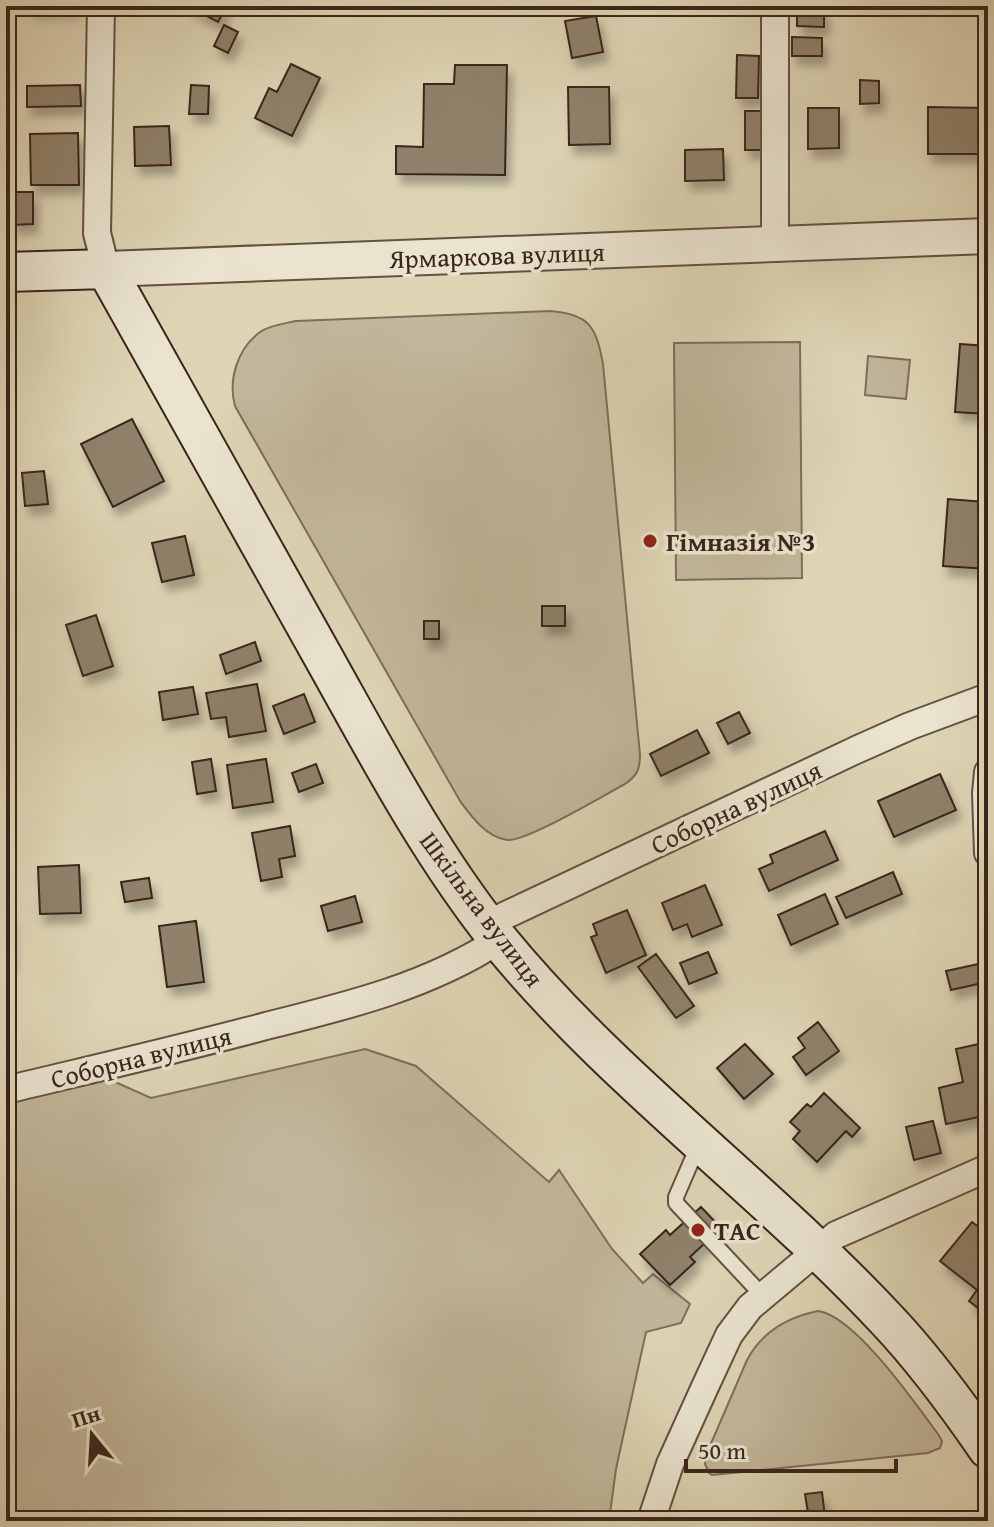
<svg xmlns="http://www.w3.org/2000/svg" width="994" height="1527" viewBox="0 0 994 1527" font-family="'Gentium Book Plus',serif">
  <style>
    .green { fill: #c2b79b; stroke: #7e6e5b; stroke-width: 2 }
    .building { fill: #8f816b; stroke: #3a251b; stroke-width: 2; filter: url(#shadow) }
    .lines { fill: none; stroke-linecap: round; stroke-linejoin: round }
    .service-casing { stroke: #635142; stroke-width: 18 }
    .minor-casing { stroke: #635142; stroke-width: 30 }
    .tertiary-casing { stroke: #635142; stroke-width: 38 }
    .secondary-casing { stroke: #3a251b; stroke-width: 42 }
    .service { stroke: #eae4cf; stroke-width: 14 }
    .minor { stroke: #eae4cf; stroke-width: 26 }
    .tertiary { stroke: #eae4cf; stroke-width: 34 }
    .secondary { stroke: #eae4cf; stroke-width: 38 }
    .poi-dot { fill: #8f2418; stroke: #eae4cf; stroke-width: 3 }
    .labels { text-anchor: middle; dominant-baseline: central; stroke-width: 7; stroke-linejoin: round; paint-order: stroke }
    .street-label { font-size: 26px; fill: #3a251b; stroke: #eae4cf }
    .poi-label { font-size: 26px; font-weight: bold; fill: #3a251b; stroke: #eae4cf; text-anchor: start }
  </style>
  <defs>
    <filter id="shadow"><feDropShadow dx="5" dy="9" stdDeviation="4" flood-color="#0004"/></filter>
  </defs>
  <rect width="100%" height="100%" fill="#ded5b5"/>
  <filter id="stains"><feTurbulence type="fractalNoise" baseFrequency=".0025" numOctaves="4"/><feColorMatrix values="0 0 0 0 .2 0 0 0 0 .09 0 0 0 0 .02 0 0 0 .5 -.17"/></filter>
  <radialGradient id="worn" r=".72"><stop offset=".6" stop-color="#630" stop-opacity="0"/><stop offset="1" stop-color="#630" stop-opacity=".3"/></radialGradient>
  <path class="green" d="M550,311C589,314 596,326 603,364L640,755C640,769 637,776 625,784C604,795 526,842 507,840C486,837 471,816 460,801L235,406C228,380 237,349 260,332C270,325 283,324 296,321Z
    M800,342L802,578L676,580L674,343Z
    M868,356L910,360L906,399L865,395Z
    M365,1049L416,1066L549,1182L559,1170L612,1249L643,1283L653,1274L690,1304L681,1323L646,1332L616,1469L609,1521H6V1103L104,1077L151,1098Z
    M818,1311C855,1316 915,1403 938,1434L942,1441L940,1448L928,1453L712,1475L709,1473L705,1464L706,1455L747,1360C762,1332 788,1317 818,1311Z"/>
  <path class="building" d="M30,6H75V9L30,10Z
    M188,6H227L218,22Z
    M797,7H824V27L797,26Z
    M596,16L603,52L572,58L565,21Z
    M224,25L238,32L228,53L214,46Z
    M792,37L822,38V56H792Z
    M737,55L759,56L758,98H736Z
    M291,64L320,78L292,136L255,118L269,88L277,92Z
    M455,65H507L505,175L396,174V146L423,147L424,84H454Z
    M860,80L879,81V103L860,104Z
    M80,85L81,106L27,107V86Z
    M191,85L209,86L208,114H189Z
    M568,87H609L610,144L569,145Z
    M928,107L988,108V154H928Z
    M808,108H839V148L808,149Z
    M745,111H762L761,150H745Z
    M169,126L171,165L135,166L134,127Z
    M78,133L79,185H31L30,134Z
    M723,149L724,180L685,181V150Z
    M11,192H33V224L12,225Z
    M960,344L988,346V414L955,412Z
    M132,419L164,481L113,507L81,444Z
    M44,471L48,504L25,506L22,473Z
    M988,473V569L943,566L948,499L986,502Z
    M185,536L194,575L162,582L152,543Z
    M542,606H565V626H542Z
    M96,615L113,666L83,676L66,625Z
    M424,621H439V639H424Z
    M255,642L261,661L226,674L220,655Z
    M257,684L266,731L229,737L226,717L211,719L206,693Z
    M193,687L198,714L163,720L159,692Z
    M304,694L315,722L284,734L273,706Z
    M739,712L750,733L728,744L717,723Z
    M697,730L709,753L661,776L650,754Z
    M211,759L216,791L197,794L192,762Z
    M266,759L273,802L233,808L227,765Z
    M316,764L323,783L299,792L292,773Z
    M940,774L956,810L894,837L878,801Z
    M290,826L295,856L279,859L282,877L261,881L252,833Z
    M825,831L838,860L769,891L759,869L773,863L770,855Z
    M79,865L81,913L40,914L38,867Z
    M893,872L902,894L846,918L836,897Z
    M149,878L152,898L125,902L121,882Z
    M705,885L722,925L692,937L687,924L673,930L662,903Z
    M825,894L838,924L791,945L778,915Z
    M355,896L362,922L328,931L321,906Z
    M627,910L646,955L606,973L591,937L597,935L593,924Z
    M9,915L11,963H6V916Z
    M196,921L204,982L167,987L159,926Z
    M708,952L717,973L689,984L680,963Z
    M656,954L694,1006L676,1018L638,967Z
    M983,963L987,982L951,990L946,971Z
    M818,1022L839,1051L806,1075L793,1057L805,1048L798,1038Z
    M988,1042V1115L946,1124L939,1088L963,1082L956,1049Z
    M745,1044L773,1074L744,1099L717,1068Z
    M824,1093L860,1128L852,1137L846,1131L817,1162L793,1139L800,1131L790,1122L807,1104L811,1107Z
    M933,1121L941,1153L914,1160L906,1127Z
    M701,1207L721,1228L690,1257L695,1262L670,1285L640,1254L666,1230L670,1235Z
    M972,1222L988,1234V1316L969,1301L977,1290L940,1261Z
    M822,1492L825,1517L809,1519L805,1494Z
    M905,1516L906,1521H857V1520Z"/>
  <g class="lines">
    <defs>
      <path id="service" d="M698,1146L676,1197V1203L762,1295"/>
      <path id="minor" d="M101,6L97,233L106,269
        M775,6V245
        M988,772L986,793L988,853
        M487,924L856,750L910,726L988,697
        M6,1090C93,1069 180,1049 266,1026C347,1006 429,986 499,940
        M651,1521L670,1464L704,1389L729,1335L750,1307L836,1235L988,1168"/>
      <path id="tertiary" d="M106,269L988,236"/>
      <path id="secondary" d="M6,272L106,269C178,397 250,525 321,653C376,751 428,851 498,939C613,1080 763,1187 887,1320C925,1360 957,1404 988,1449"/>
    </defs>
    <use href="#service" class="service-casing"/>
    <use href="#minor" class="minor-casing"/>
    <use href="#tertiary" class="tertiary-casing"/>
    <use href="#secondary" class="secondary-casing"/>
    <use href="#service" class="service"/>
    <use href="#minor" class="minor"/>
    <use href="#tertiary" class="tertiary"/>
    <use href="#secondary" class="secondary"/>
  </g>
  <g class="poi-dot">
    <circle cx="650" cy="541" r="8"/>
    <circle cx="698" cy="1230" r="8"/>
  </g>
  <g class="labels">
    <g class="street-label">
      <text transform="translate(497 255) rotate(-2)">Ярмаркова вулиця</text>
      <text transform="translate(736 807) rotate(-25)">Соборна вулиця</text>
      <text transform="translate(482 909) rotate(53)">Шкільна вулиця</text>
      <text transform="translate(141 1057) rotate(-14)">Соборна вулиця</text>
    </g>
    <g class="poi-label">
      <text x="666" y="541">Гімназія №3</text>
      <text x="714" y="1230">ТАС</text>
    </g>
  </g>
  <rect width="994" height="1527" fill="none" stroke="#ded5b5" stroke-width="32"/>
  <rect x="8" y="8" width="978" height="1511" fill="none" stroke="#3a251b" stroke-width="4"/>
  <rect x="16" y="16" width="962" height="1495" fill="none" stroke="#3a251b" stroke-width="2"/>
  <g transform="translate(92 1435) rotate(342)" stroke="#eae4cf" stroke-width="6" paint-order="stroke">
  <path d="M0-6L14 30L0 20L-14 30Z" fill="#3a251b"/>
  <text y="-12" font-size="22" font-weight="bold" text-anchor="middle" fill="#3a251b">Пн</text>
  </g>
  <path d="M686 1459v12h210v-12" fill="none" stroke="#3a251b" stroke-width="4"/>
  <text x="698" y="1459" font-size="24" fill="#3a251b" stroke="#eae4cf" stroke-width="6" paint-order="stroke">50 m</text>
  <rect width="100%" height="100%" filter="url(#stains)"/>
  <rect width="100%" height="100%" fill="url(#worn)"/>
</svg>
